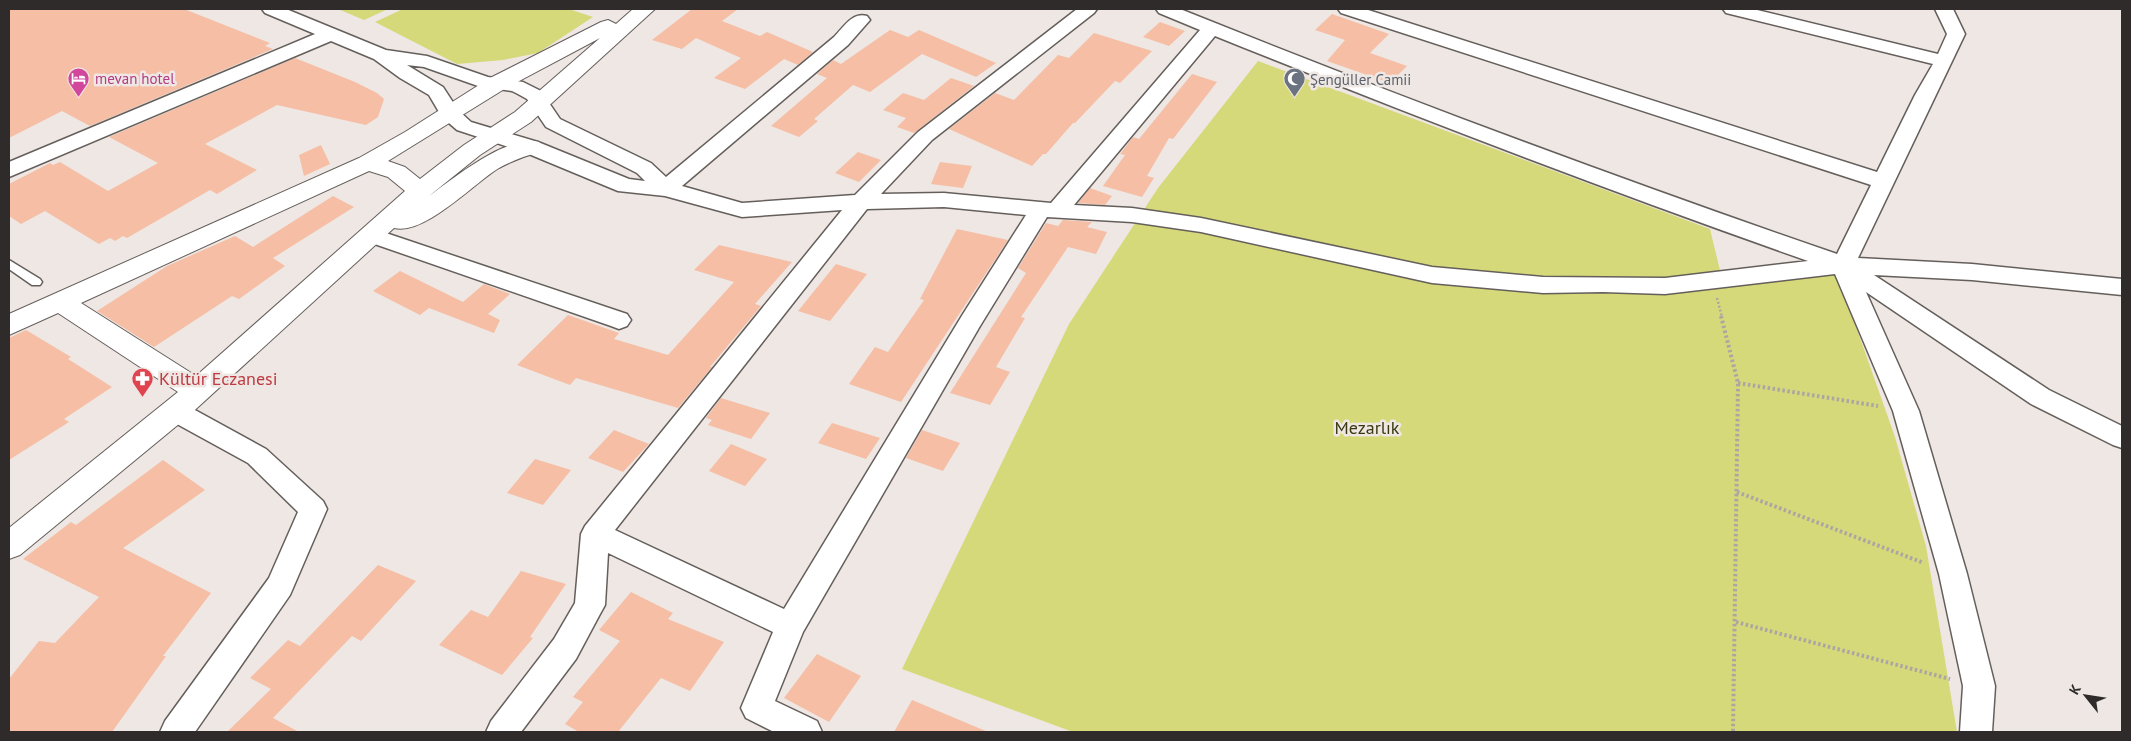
<svg xmlns="http://www.w3.org/2000/svg" width="2131" height="741" viewBox="0 0 2131 741" font-family="'PT Sans',sans-serif">
  <style>
    .green { fill: #d6d97a }
    .building { fill: #f5bea5 }
    .lines { fill: none; stroke-linecap: round; stroke-linejoin: round }
    .lane-casing { stroke: #655f5c; stroke-width: 3 }
    .street-casing { stroke: #655f5c; stroke-width: 3 }
    .secondary-casing { stroke: #655f5c; stroke-width: 2 }
    .path-far1 { stroke: #aca6a3; stroke-width: 2.5; stroke-dasharray: 2 2; stroke-linecap: butt }
    .path { stroke: #aca6a3; stroke-width: 4; stroke-dasharray: 2.5 2.5; stroke-linecap: butt }
    .lane { fill: #fff; fill-rule: evenodd }
    .street { fill: #fff; fill-rule: evenodd }
    .secondary { fill: #fff; fill-rule: evenodd }
    .labels { text-anchor: middle; dominant-baseline: central; stroke-width: 5; stroke-linejoin: round; paint-order: stroke }
    .far-hotel-label { font-size: 15px; fill: #b23c85; stroke: #eee7e3; text-anchor: start }
    .far-worship-label { font-size: 15px; fill: #5b616d; stroke: #eee7e3; text-anchor: start }
    .health-label { font-size: 18px; fill: #be3a42; stroke: #eee7e3; text-anchor: start }
    .park-label { font-size: 18px; fill: #383910; stroke: #eee7e3 }
  </style>
  <rect width="100%" height="100%" fill="#eee7e3"/>
  <path class="green" d="M338,9H388L364,20Z
    M403,9H569L593,17L538,53L503,60L457,64L375,22Z
    M1258,61L1710,229L1724,287L1837,273L1895,437L1926,546L1957,732H1073L902,669L1069,324L1158,188Z"/>
  <path class="building" d="M9,9H184L270,43L265,46L273,49L90,126L62,111L9,138Z
    M692,9H738L722,21L760,36L767,32L813,52L798,65L784,59L745,89L714,78L741,58L696,38L682,49L652,40Z
    M1332,14L1389,34L1370,53L1407,66L1390,83L1327,61L1345,40L1315,30Z
    M1160,22L1185,31L1169,46L1143,37Z
    M890,30L908,37L919,30L996,63L976,77L922,54L870,92L853,85L814,119L818,121L799,137L771,126L827,78L817,74L833,60L841,64Z
    M1094,33L1152,51L1120,83L1115,81L1075,123H1073L1046,154H1043L1032,166L949,129L995,93L1014,100L1058,55L1069,58Z
    M295,58L355,82L377,93L384,99L378,117L366,125L277,105L205,144L257,170L217,194L210,190L127,238L123,236L115,241L110,238L99,244L45,211L21,224L9,216V184L50,163L53,165L60,162L108,191L158,163L109,137Z
    M1192,74L1217,82L1173,139L1169,138L1147,176L1154,178L1142,197L1103,186L1125,155L1120,154L1124,149L1133,137L1139,139Z
    M951,78L974,86L914,133L897,127L906,118L883,110L903,93L924,100Z
    M321,145L330,164L304,176L299,155Z
    M858,152L881,160L859,182L835,173Z
    M940,162L972,166L963,188L931,184Z
    M1090,188L1112,196L1105,205L1078,203Z
    M333,196L354,207L273,258L285,266L239,299L232,296L154,347L97,311L167,266L235,236L253,247Z
    M1063,220L1092,222L1087,227L1107,232L1096,254L1068,247L1021,317L1025,318L996,367L1010,372L990,405L950,393L1026,273L1018,268L1046,223L1058,226Z
    M957,229L1008,240L901,402L849,384L875,347L888,352L924,300L920,299Z
    M719,245L792,262L755,304L761,306L710,367H712L678,408L576,378L570,385L517,365L568,315L619,333L614,339L668,355L734,282L694,270Z
    M836,264L867,274L830,321L798,311Z
    M400,271L463,302L484,284L510,294L488,314L500,320L494,333L429,308L420,315L373,291Z
    M26,330L71,357L68,359L112,387L64,419L69,422L9,460V338Z
    M721,398L770,413L751,439L708,425L712,420L706,418Z
    M832,423L880,438L866,459L818,443Z
    M614,430L649,444L623,472L588,458Z
    M922,430L960,443L943,471L906,458Z
    M731,444L767,459L745,486L709,471Z
    M535,459L571,470L543,505L507,493Z
    M163,460L205,490L123,548L211,593L163,656H166L112,732H9V679L39,641L55,643L99,597L23,559L71,522L76,525Z
    M378,565L416,581L361,641L352,636L273,718L299,732H227L271,689L250,678L288,640L300,646Z
    M521,571L566,584L530,637L533,638L502,675L439,645L471,610L488,617Z
    M631,592L673,613L668,619L724,642L690,691L661,678L618,732H579L565,724L583,702L573,697L620,641L599,630Z
    M817,654L861,676L829,722L784,698Z
    M912,700L988,732H894Z"/>
  <g class="lines">
    <defs>
      <path id="lane" d="M9,260L40,279L42,282L40,285H32L9,269Z"/>
      <path id="street" d="M262,9H286L386,50L427,56L488,77L523,82L541,91L560,119L651,163L666,177L834,37C844,27 852,12 867,16L870,20L848,45L682,186L742,203L855,195L918,132L1077,9H1097L1094,13L932,140L881,194L944,193L1051,203L1200,30L1159,13L1156,9H1180C1397,96 1616,178 1837,254L1871,185L1341,13L1338,9H1365L1877,172L1915,95L1933,64L1726,13L1723,9H1753L1938,54L1947,34L1935,9H1953L1965,34L1858,258L1972,264L2122,279V295L1972,280L1874,275L2049,390L2122,426V448L2113,445L2031,404L1866,292L1919,411L1967,574L1995,686L1992,732H1960L1963,686L1939,574L1893,411L1835,274L1665,294L1603,292L1543,293L1432,283L1201,232L1132,222L1047,217L980,326L803,632L775,701L817,721L822,732H774L746,718L741,708L773,632L608,553L605,605L600,614L576,659L521,732H486L491,721L554,639L575,603L581,534L585,526L842,210L742,217L665,196L618,191L524,152L457,130L442,117L429,95L400,78L374,59L331,41L9,177V162L315,34L265,13ZM1215,36C1411,115 1609,191 1808,261L1665,278L1543,277L1432,267L1201,218L1132,208L1074,205ZM407,65L424,67L478,86L512,91L518,94L527,99L546,127L637,173L645,181L629,179L538,142L471,122L458,110L443,87ZM944,207L1026,215L963,314L784,609L615,530L867,209Z
        M371,228L627,314L631,320L627,326L619,329L611,326L363,240L360,235L363,230Z
        M175,401L184,404L266,449L323,501L327,509L290,595L195,732H160L165,721L269,578L298,512L248,463L166,418L162,411L166,404Z"/>
      <path id="secondary" d="M633,9H655L531,122L480,155L429,196C454,178 507,134 539,142L542,147L539,152C525,156 512,161 499,168C474,183 424,236 394,228L185,419L20,555L9,559V528L178,392L58,313L9,335V314L359,158L405,132L490,78L601,22L608,20L616,24ZM600,38L515,112L464,145L420,179L405,167L388,161L506,88ZM369,171L388,177L405,191L196,376L81,303Z"/>
    </defs>
    <use href="#lane" class="lane-casing"/>
    <use href="#street" class="street-casing"/>
    <use href="#secondary" class="secondary-casing"/>
    <path class="path-far1" d="M1717,298L1722,317"/>
    <path class="path" d="M1721,316L1738,383L1733,732
      M1738,383L1878,406
      M1737,492L1924,563
      M1736,622L1950,679"/>
    <use href="#lane" class="lane"/>
    <use href="#street" class="street"/>
    <use href="#secondary" class="secondary"/>
  </g>
  <defs>
    <symbol id="hotel-pin" viewBox="-11 -11 22 30"><path d="M0 17L-7.5 6A9.5 9.5 0 1 1 7.5 6Z" fill="#d1479c" stroke="#eee7e3"/><path d="M-6-4.5h1.5V1H6V5H4.5V3h-9V5H-6ZM-4 0a1.8 1.8 0 1 1 3.6 0ZM.5 0V-2.5h3Q6-2.5 6 0Z" fill="#fff"/></symbol>
    <symbol id="mosque-pin" viewBox="-11 -11 22 30"><path d="M0 17L-7.5 6A9.5 9.5 0 1 1 7.5 6Z" fill="#6b7280" stroke="#eee7e3"/><path d="M3.5-4.9A6 6 0 1 0 3.5 4.9A5 5 0 1 1 3.5-4.9Z" fill="#fff"/></symbol>
    <symbol id="pharmacy-pin" viewBox="-11 -11 22 30"><path d="M0 17L-7.5 6A9.5 9.5 0 1 1 7.5 6Z" fill="#e0444e" stroke="#eee7e3"/><path d="M-2-6h4v4h4v4h-4v4h-4v-4h-4v-4h4Z" fill="#fff"/></symbol>
  </defs>
  <g fill-rule="evenodd">
    <use href="#hotel-pin" x="66" y="66" width="25" height="34"/>
    <use href="#mosque-pin" x="1282" y="66" width="25" height="34"/>
    <use href="#pharmacy-pin" x="130" y="366" width="25" height="34"/>
  </g>
  <g class="labels">
    <g class="far-hotel-label">
      <text x="95" y="78">mevan hotel</text>
    </g>
    <g class="far-worship-label">
      <text x="1310" y="79">Şengüller Camii</text>
    </g>
    <g class="health-label">
      <text x="159" y="378">Kültür Eczanesi</text>
    </g>
    <g class="park-label">
      <text x="1367" y="427">Mezarlık</text>
    </g>
  </g>
  <rect width="2131" height="741" fill="none" stroke="#2e2b2a" stroke-width="20"/>
  <g transform="translate(2086 696) rotate(300)" stroke="#eee7e3" stroke-width="4" paint-order="stroke">
  <path d="M0-4L9 19L0 12L-9 19Z" fill="#2e2b2a"/>
  <text y="-8" font-size="14" font-weight="bold" text-anchor="middle" fill="#2e2b2a">K</text>
  </g>
</svg>
